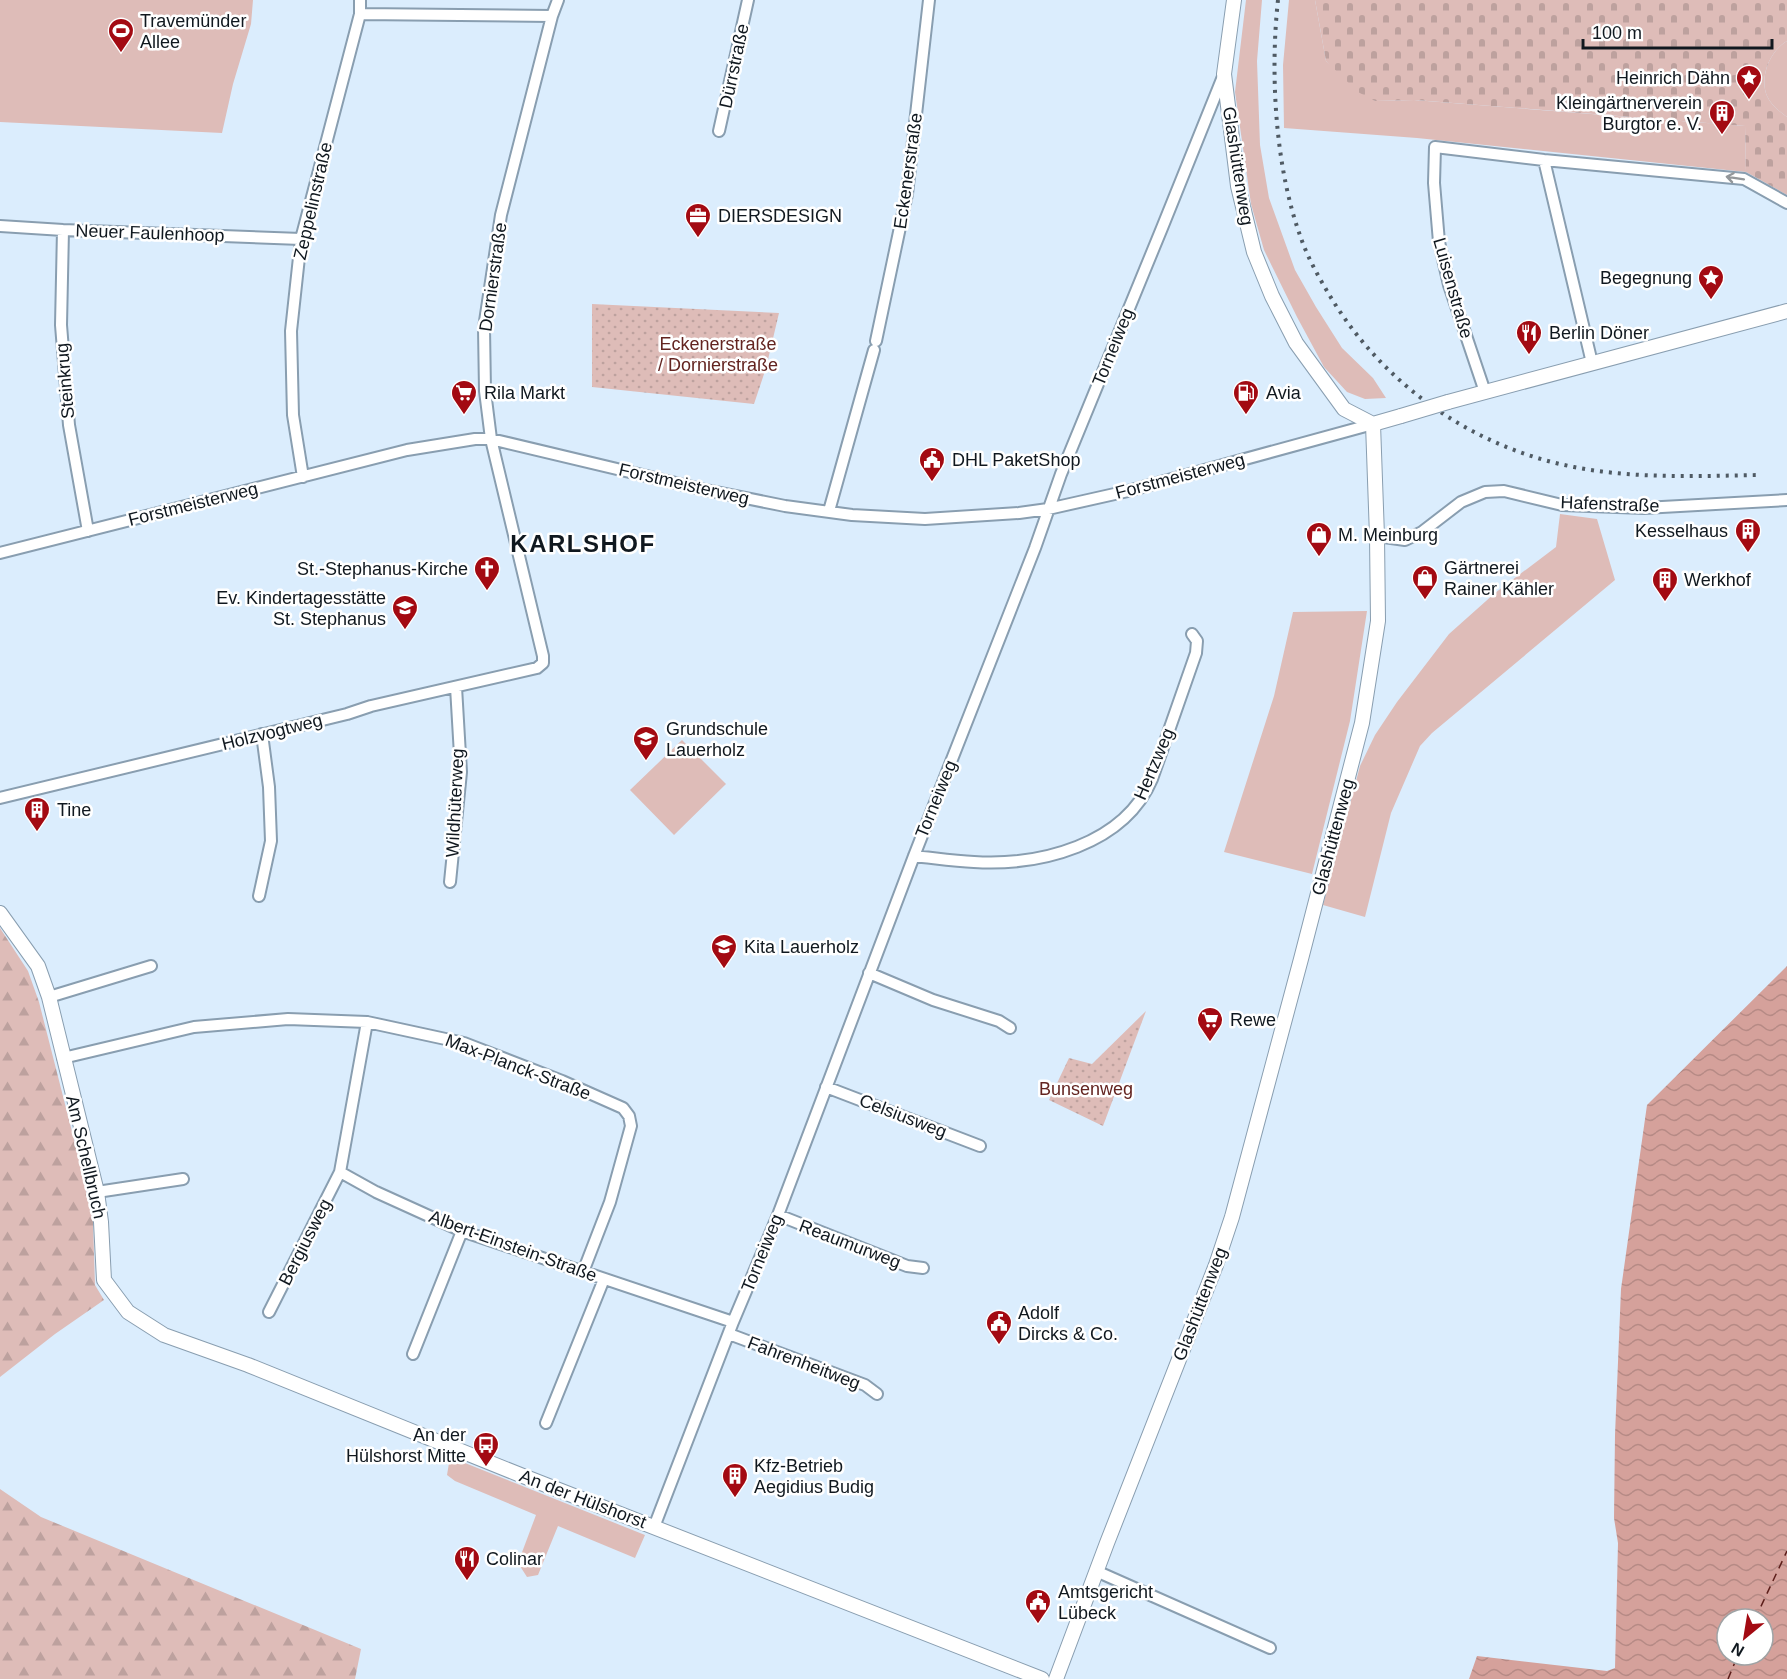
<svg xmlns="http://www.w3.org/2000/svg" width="1787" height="1679" viewBox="0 0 1787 1679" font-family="Helvetica,sans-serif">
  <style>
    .green { fill: #debcb8 }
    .forest { fill: url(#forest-firs) }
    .cemetery { fill: url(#cemetery-stones) }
    .park { fill: url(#park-dots) }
    .water { fill: url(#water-waves); fill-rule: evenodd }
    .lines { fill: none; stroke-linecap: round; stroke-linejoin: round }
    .ferry { stroke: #5c1e1a; stroke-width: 1.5; stroke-dasharray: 8 6; stroke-linecap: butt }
    .minor-casing { stroke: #899eb0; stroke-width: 14 }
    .tertiary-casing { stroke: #899eb0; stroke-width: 16 }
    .minor { stroke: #fff; stroke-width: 10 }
    .tertiary { stroke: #fff; stroke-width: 14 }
    .rail { stroke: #4f5a63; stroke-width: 4; stroke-dasharray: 3 6; stroke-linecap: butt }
    .tertiary-bridge-casing { stroke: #899eb0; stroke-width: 16; stroke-linecap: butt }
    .tertiary-bridge { stroke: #fff; stroke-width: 14 }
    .oneway { stroke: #93979a }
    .labels { text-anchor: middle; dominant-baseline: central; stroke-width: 5; stroke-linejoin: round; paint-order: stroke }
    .poi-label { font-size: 18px; fill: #10181f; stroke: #fff; text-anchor: start }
    .street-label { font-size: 18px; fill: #10181f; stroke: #fff }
    .park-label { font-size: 18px; fill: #632420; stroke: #fff }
    .district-label { font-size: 24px; font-weight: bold; letter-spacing: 1.5px; fill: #10181f; stroke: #fff }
  </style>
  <defs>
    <pattern id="forest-firs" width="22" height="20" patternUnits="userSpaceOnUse" patternTransform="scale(1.5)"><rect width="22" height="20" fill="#debcb8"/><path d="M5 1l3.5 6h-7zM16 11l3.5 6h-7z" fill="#bda19e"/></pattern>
    <pattern id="cemetery-stones" width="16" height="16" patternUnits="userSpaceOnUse" patternTransform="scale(1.5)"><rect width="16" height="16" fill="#debcb8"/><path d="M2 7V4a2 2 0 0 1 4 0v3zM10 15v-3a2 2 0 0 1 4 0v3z" fill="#bda19e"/></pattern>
    <pattern id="park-dots" width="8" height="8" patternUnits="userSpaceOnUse" patternTransform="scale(1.5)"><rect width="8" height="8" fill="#debcb8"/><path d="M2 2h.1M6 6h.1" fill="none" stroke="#bda19e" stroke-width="1.8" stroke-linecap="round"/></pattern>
    <pattern id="water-waves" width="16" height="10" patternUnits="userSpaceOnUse" patternTransform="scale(1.5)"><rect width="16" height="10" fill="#d5a19b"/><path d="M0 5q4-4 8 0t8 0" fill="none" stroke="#b68a85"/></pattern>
  </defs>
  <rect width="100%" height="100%" fill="#dbedfd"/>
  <path class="green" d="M0,0H253L251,24L233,84L222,133L0,122Z
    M1246,0H1262L1257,61L1260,145L1269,198L1295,270L1316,307L1342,348L1373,378L1386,398L1365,399L1347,392L1324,367L1297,317L1264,250L1251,204L1235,92Z
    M1289,0H1315L1326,61L1375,101L1414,100L1745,126L1746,172L1417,138L1284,128L1283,65Z
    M1787,41V117C1779,111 1771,105 1767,96C1759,77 1770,51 1787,41Z
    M1560,514L1597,519L1615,580L1432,733L1420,746L1391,813L1365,917L1323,905L1360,766L1375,735L1397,702L1449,634L1495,593L1556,547Z
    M1367,611L1350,721L1312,874L1224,852L1274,696L1293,612Z
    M682,740L726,784L674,835L630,790Z
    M450,1457L645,1535L635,1558L558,1526L538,1575L527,1577L518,1563L536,1515L455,1481L447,1475Z"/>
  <path class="forest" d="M0,928L28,971L39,1002L80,1163L93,1222L95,1285L104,1300L55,1334L0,1377Z
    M0,1489L41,1517L361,1649L355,1679H0Z"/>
  <path class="cemetery" d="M1315,0H1787V41C1770,51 1759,77 1767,96C1771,105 1779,111 1787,117V195L1746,172L1745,126L1415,100L1375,101L1358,92L1326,61Z"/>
  <path class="park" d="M592,304L779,313L766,368L754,404L592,387Z
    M1146,1011L1103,1126L1049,1100L1069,1058L1092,1064Z"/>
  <path class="water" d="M1787,966V1679H1469L1477,1656L1607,1671L1615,1668L1618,1543L1614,1518L1615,1435L1621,1289L1647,1105ZM1727,1619H1763V1655H1727Z"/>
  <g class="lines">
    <path class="ferry" d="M1755,1619L1787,1551
      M1728,1679L1738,1655"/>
    <defs>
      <path id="minor" d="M360,14L552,16
        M719,131L748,0
        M1544,160L1592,363
        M0,226L63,230L301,239
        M63,230L61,325L69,425L88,531
        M876,341L907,194L929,0
        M1485,392L1449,285L1439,242L1434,183L1435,147L1544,160L1744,179L1787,203
        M303,477L293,415L291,331L301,239L360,14V0
        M829,511L874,350
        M1377,536L1405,540L1422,532L1461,502L1485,492L1504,491L1562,505L1644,508L1787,500
        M0,553L407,450L475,439H491L701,489L785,506L852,515L925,519L1019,513L1048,509L1128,491L1373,424
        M0,798L347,714L371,706L537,668L543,663V656L491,439L485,391L484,328L501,215L552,16L558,0
        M914,856C934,858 954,861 974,862C1040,866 1124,845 1152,779L1196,653L1197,641L1192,634
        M450,882L461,772L456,687
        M259,896L271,841L269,787L262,734
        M869,973L933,1000L999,1021L1010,1028
        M49,997L151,966
        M367,1022L340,1172L376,1192L462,1231L733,1322
        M63,1058L194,1027L288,1019L367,1022L464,1043L562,1081L623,1108L629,1116L631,1126L610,1202L583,1272
        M826,1087L980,1146
        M97,1192L183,1179
        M778,1215L907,1266L923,1268
        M269,1312L340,1172
        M729,1334L865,1385L877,1394
        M413,1354L462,1231
        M546,1423L604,1279
        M654,1527L733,1322L778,1215L914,856L1035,548L1061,474L1162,228L1224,74
        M1096,1571L1270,1648"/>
      <path id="tertiary" d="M1234,0L1224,74L1238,186L1254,252L1272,296L1296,343L1344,409L1373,424
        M1448,402L1787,311
        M1373,424L1401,416
        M0,913L38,966L49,997L97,1192L101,1222L104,1280L128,1312L164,1335L248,1365L523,1476L1042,1679
        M1056,1679L1107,1543L1216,1265L1232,1217L1301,959L1362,723L1378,621L1377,536L1373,424"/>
    </defs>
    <use href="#minor" class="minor-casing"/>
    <use href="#tertiary" class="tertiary-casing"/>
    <use href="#minor" class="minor"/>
    <use href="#tertiary" class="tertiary"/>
    <path class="rail" d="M1278,0C1270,73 1275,168 1301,238C1307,256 1317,274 1327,291C1380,382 1470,447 1574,467C1635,479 1698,476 1760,475"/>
    <defs>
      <path id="tertiary-bridge" d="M1401,416L1448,402"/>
    </defs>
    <use href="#tertiary-bridge" class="tertiary-bridge-casing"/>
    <use href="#tertiary-bridge" class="tertiary-bridge"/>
  </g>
  <defs><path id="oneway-shaft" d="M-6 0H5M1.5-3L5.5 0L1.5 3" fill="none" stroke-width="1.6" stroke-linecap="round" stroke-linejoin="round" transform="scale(1.5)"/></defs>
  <use class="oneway" href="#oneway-shaft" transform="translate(1735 178) rotate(-171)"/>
  <defs>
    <symbol id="stadium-pin" viewBox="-11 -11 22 30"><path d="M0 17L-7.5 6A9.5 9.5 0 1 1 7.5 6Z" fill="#a30a12" stroke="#fff"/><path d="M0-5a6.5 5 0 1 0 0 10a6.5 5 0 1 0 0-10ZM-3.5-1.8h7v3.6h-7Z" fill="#fff"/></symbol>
    <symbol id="sight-pin" viewBox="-11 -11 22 30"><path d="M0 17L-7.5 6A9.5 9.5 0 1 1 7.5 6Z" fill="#a30a12" stroke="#fff"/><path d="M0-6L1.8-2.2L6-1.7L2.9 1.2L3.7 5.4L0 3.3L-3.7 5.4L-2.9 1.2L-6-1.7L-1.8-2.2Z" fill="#fff"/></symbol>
    <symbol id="building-pin" viewBox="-11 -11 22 30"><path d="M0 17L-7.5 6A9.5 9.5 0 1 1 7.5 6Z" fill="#a30a12" stroke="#fff"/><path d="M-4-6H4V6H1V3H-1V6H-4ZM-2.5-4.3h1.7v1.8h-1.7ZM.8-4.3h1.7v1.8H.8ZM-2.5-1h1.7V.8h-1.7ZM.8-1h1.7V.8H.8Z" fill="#fff"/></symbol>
    <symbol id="office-pin" viewBox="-11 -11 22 30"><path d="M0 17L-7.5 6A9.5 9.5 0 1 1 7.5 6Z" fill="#a30a12" stroke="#fff"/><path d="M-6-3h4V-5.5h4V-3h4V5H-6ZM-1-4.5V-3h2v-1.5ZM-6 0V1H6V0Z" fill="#fff"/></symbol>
    <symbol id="restaurant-pin" viewBox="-11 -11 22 30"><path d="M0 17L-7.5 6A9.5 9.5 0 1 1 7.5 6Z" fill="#a30a12" stroke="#fff"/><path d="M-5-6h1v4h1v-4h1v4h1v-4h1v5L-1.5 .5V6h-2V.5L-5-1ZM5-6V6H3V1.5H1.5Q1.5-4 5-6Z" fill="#fff"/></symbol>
    <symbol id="supermarket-pin" viewBox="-11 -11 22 30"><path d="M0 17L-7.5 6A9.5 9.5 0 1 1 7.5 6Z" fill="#a30a12" stroke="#fff"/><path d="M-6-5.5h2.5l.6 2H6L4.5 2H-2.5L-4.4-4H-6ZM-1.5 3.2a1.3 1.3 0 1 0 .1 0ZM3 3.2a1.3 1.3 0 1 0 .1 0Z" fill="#fff"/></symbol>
    <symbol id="fuel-pin" viewBox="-11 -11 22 30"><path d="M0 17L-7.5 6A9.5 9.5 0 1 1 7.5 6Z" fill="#a30a12" stroke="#fff"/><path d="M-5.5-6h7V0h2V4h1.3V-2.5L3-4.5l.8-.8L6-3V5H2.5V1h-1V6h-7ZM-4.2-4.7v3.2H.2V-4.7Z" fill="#fff"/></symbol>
    <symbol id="civic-pin" viewBox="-11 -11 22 30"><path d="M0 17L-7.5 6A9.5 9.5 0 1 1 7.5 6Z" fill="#a30a12" stroke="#fff"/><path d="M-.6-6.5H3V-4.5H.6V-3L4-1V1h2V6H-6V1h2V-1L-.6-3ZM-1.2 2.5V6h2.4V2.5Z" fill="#fff"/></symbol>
    <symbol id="shop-pin" viewBox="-11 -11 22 30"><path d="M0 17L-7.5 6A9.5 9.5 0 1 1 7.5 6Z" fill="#a30a12" stroke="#fff"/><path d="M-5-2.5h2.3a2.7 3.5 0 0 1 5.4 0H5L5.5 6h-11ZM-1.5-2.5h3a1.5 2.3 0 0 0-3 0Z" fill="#fff"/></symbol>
    <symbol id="church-pin" viewBox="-11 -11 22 30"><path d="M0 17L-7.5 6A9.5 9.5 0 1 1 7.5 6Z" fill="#a30a12" stroke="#fff"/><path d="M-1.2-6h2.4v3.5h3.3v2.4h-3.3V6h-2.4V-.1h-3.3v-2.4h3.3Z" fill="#fff"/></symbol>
    <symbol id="school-pin" viewBox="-11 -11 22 30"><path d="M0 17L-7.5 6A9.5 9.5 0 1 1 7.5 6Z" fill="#a30a12" stroke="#fff"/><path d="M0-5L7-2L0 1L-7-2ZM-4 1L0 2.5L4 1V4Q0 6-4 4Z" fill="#fff"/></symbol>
    <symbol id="bus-pin" viewBox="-11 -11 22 30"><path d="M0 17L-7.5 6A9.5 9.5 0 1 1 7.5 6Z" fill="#a30a12" stroke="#fff"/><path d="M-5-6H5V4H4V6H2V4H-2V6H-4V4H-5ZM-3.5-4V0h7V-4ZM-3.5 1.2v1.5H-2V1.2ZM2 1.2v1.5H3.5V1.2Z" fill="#fff"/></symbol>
  </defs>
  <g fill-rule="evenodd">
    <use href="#stadium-pin" x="106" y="16" width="30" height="40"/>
    <use href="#sight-pin" x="1734" y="63" width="30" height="40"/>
    <use href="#building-pin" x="1707" y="98" width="30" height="40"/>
    <use href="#office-pin" x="683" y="201" width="30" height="40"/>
    <use href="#sight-pin" x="1696" y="263" width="30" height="40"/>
    <use href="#restaurant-pin" x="1514" y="318" width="30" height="40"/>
    <use href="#supermarket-pin" x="449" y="378" width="30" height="40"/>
    <use href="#fuel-pin" x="1231" y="378" width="30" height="40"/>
    <use href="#civic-pin" x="917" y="445" width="30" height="40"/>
    <use href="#building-pin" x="1733" y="516" width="30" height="40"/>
    <use href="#shop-pin" x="1304" y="520" width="30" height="40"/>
    <use href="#church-pin" x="472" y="554" width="30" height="40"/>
    <use href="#shop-pin" x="1410" y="563" width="30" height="40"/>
    <use href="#building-pin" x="1650" y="565" width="30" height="40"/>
    <use href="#school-pin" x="390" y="593" width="30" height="40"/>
    <use href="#school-pin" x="631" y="724" width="30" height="40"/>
    <use href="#building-pin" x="22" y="795" width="30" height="40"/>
    <use href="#school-pin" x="709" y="932" width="30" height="40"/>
    <use href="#supermarket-pin" x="1195" y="1005" width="30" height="40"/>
    <use href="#civic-pin" x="984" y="1308" width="30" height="40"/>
    <use href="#bus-pin" x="471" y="1430" width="30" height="40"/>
    <use href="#building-pin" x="720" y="1461" width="30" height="40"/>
    <use href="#restaurant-pin" x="452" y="1544" width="30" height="40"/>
    <use href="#civic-pin" x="1023" y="1587" width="30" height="40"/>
  </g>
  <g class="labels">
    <g class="poi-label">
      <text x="140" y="21">Travemünder<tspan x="140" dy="21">Allee</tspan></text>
      <text x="1730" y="78" text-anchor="end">Heinrich Dähn</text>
      <text x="1702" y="103" text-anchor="end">Kleingärtnerverein<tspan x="1702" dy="21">Burgtor e. V.</tspan></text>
      <text x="718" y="216">DIERSDESIGN</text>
      <text x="1692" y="278" text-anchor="end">Begegnung</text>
      <text x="1549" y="333">Berlin Döner</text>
      <text x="484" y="393">Rila Markt</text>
      <text x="1266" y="393">Avia</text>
      <text x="952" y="460">DHL PaketShop</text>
      <text x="1728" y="531" text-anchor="end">Kesselhaus</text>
      <text x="1338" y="535">M. Meinburg</text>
      <text x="1444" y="568">Gärtnerei<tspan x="1444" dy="21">Rainer Kähler</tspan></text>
      <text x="468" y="569" text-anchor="end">St.-Stephanus-Kirche</text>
      <text x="1684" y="580">Werkhof</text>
      <text x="386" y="598" text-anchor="end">Ev. Kindertagesstätte<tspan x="386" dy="21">St. Stephanus</tspan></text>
      <text x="666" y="729">Grundschule<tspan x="666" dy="21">Lauerholz</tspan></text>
      <text x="57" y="810">Tine</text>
      <text x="744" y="947">Kita Lauerholz</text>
      <text x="1230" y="1020">Rewe</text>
      <text x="1018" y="1313">Adolf<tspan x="1018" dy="21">Dircks &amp; Co.</tspan></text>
      <text x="466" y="1435" text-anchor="end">An der<tspan x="466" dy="21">Hülshorst Mitte</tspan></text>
      <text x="754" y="1466">Kfz-Betrieb<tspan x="754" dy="21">Aegidius Budig</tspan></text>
      <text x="486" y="1559">Colinar</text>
      <text x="1058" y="1592">Amtsgericht<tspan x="1058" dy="21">Lübeck</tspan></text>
    </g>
    <g class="street-label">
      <text transform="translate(734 66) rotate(-78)">Dürrstraße</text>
      <text transform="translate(1238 166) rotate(81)">Glashüttenweg</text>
      <text transform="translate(908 171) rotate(-82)">Eckenerstraße</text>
      <text transform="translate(313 201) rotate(-77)">Zeppelinstraße</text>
      <text transform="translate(150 233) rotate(2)">Neuer Faulenhoop</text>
      <text transform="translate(493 277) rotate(-82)">Dornierstraße</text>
      <text transform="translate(1453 288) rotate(74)">Luisenstraße</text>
      <text transform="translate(1113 347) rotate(-68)">Torneiweg</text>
      <text transform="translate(65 381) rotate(-95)">Steinkrug</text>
      <text transform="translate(1180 476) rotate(-15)">Forstmeisterweg</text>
      <text transform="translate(684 484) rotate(13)">Forstmeisterweg</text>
      <text transform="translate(193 504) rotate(-14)">Forstmeisterweg</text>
      <text transform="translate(1610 504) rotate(2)">Hafenstraße</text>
      <text transform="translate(272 732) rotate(-14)">Holzvogtweg</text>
      <text transform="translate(1154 764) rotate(-67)">Hertzweg</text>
      <text transform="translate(936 799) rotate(-68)">Torneiweg</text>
      <text transform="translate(455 803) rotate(-87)">Wildhüterweg</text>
      <text transform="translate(1333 837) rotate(-75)">Glashüttenweg</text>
      <text transform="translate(518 1067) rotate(21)">Max-Planck-Straße</text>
      <text transform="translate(903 1116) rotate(21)">Celsiusweg</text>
      <text transform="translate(86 1157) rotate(77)">Am Schellbruch</text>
      <text transform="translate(305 1242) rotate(-63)">Bergiusweg</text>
      <text transform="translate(850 1244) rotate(21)">Reaumurweg</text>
      <text transform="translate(513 1246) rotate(20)">Albert-Einstein-Straße</text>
      <text transform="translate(762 1253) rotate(-68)">Torneiweg</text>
      <text transform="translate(1200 1304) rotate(-69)">Glashüttenweg</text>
      <text transform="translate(804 1363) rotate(21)">Fahrenheitweg</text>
      <text transform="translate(583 1499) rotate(21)">An der Hülshorst</text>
    </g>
    <g class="park-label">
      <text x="718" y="344">Eckenerstraße<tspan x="718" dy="21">/ Dornierstraße</tspan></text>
      <text x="1086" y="1089">Bunsenweg</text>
    </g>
    <g class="district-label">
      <text x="583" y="543">KARLSHOF</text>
    </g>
  </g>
  <g transform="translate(1745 1637) rotate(210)"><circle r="28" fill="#ffffff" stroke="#9fa3a5" stroke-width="1.5"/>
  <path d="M0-4.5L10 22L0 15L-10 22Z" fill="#a30a12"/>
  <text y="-9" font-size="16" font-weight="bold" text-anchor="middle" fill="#10181f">N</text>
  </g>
  <path d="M1583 39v9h189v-9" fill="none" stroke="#10181f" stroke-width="3"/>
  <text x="1592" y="39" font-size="18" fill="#10181f" stroke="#ffffff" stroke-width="4.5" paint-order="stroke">100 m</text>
</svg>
